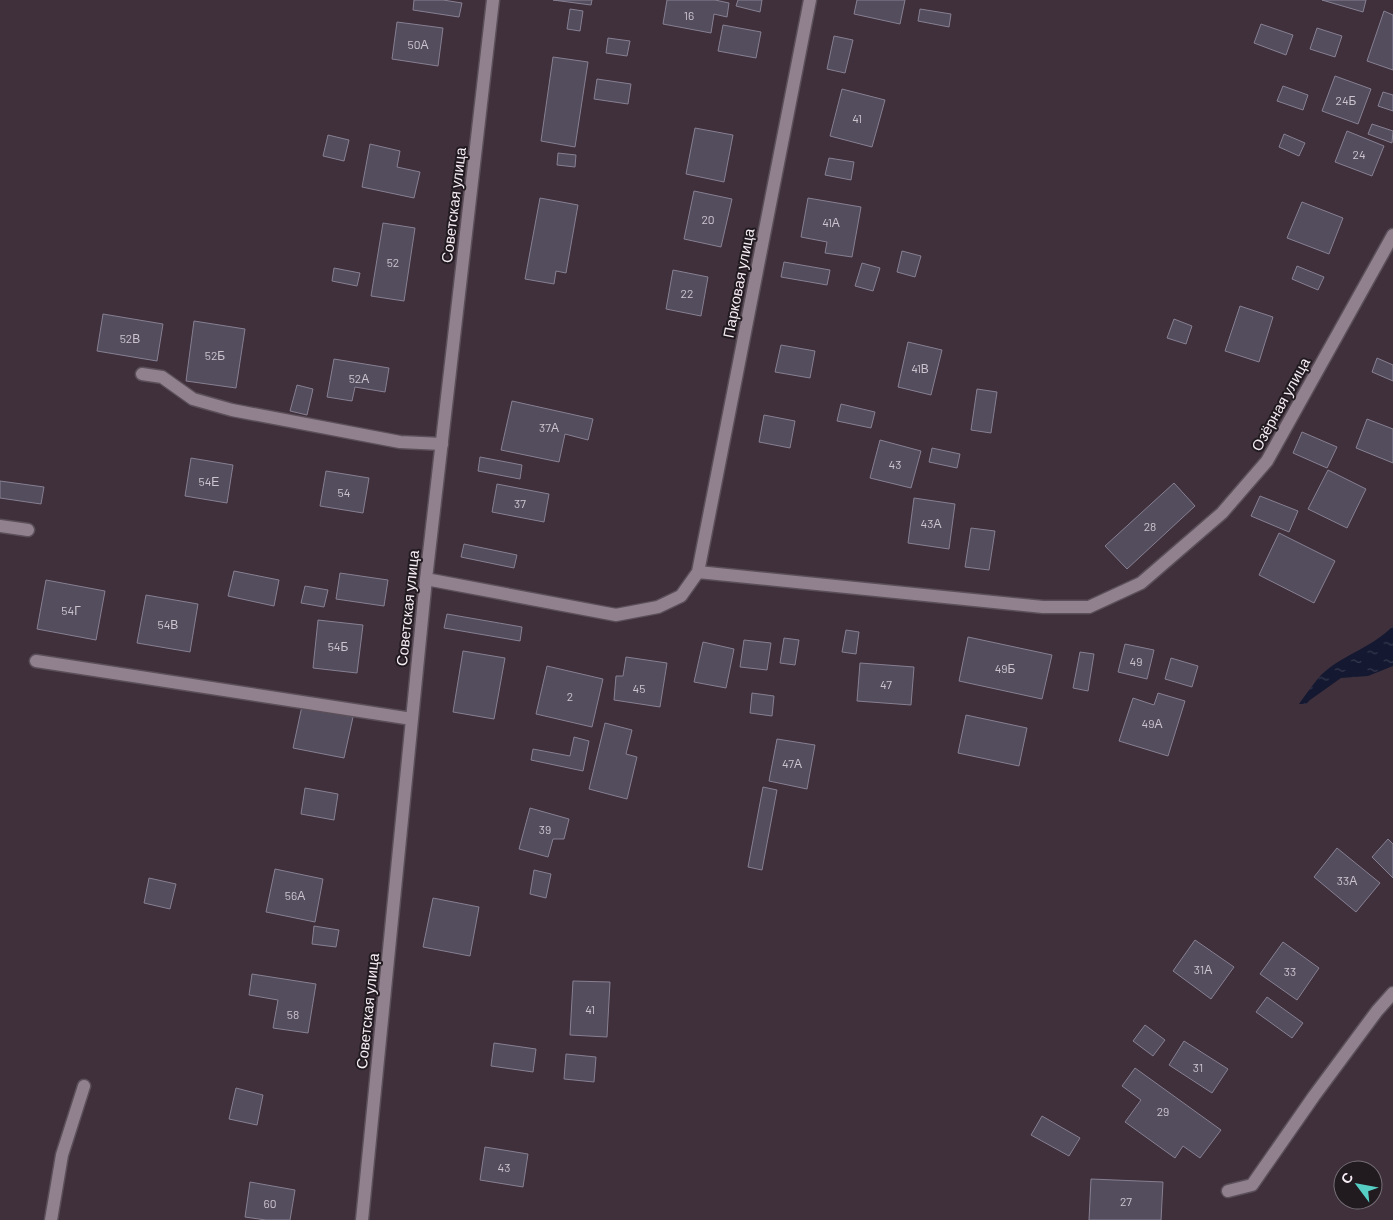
<svg xmlns="http://www.w3.org/2000/svg" width="1393" height="1220" viewBox="0 0 1393 1220" font-family="Barlow,sans-serif">
  <style>
    .water { fill: url(#water-ripples) }
    .building { fill: #534d5e; stroke: #878092 }
    .lines { fill: none; stroke-linecap: round; stroke-linejoin: round }
    .service-casing { stroke: #5b4f59; stroke-width: 15 }
    .minor-casing { stroke: #5b4f59; stroke-width: 15 }
    .service { stroke: #91808e; stroke-width: 12 }
    .minor { stroke: #91808e; stroke-width: 12 }
    .labels { text-anchor: middle; dominant-baseline: central; stroke-width: 4; stroke-linejoin: round; paint-order: stroke }
    .number-label { font-size: 12px; fill: #cdc4ce }
    .street-label { font-size: 15px; fill: #f6ecf4; stroke: #211b20 }
  </style>
  <defs>
    <pattern id="water-ripples" width="26" height="14" patternUnits="userSpaceOnUse" patternTransform="scale(1.25)"><rect width="26" height="14" fill="#141830"/><path d="M2 4q2-2 4 0t4 0M15 11q2-2 4 0t4 0" fill="none" stroke="#373a4f"/></pattern>
  </defs>
  <rect width="100%" height="100%" fill="#3f303c"/>
  <path class="water" d="M1393,626V666L1368,676L1341,678L1310,700L1306,704H1299C1306,694 1313,684 1321,675C1342,655 1373,647 1393,626Z"/>
  <path class="building" d="M414,0H443L462,3L459,17L413,10Z
    M553,0H592L591,5Z
    M667,0H715L729,3L727,17L714,14L711,33L663,24Z
    M738,0H762L760,12L736,6Z
    M857,0H905L900,24L854,14Z
    M1322,0H1366L1363,12Z
    M570,9L583,11L580,31L567,29Z
    M920,9L951,14L949,27L918,21Z
    M1384,11L1393,15V70L1367,61Z
    M397,22L443,28L438,66L392,59Z
    M1261,24L1293,35L1286,55L1254,43Z
    M723,25L761,32L756,58L718,51Z
    M1317,28L1342,36L1335,57L1310,49Z
    M834,36L853,40L845,73L827,69Z
    M608,38L630,41L627,56L606,53Z
    M553,57L588,62L575,147L541,141Z
    M1335,76L1371,89L1358,124L1322,111Z
    M597,79L631,84L628,104L594,99Z
    M1283,86L1308,95L1303,110L1277,101Z
    M842,89L885,100L872,147L830,136Z
    M1383,92L1393,95V111L1378,106Z
    M1372,124L1393,131L1392,143L1368,134Z
    M695,128L733,135L724,182L686,174Z
    M1347,131L1384,146L1372,176L1335,162Z
    M1284,134L1305,143L1299,156L1279,147Z
    M328,135L349,140L344,161L323,156Z
    M370,144L400,151L397,167L420,172L414,198L362,187Z
    M558,153L576,155L575,167L557,165Z
    M829,158L854,162L851,180L825,175Z
    M694,191L732,199L721,247L684,239Z
    M540,198L578,205L566,273L556,271L554,284L525,279Z
    M808,198L861,207L852,257L825,253L827,242L801,237Z
    M1302,202L1343,218L1329,254L1287,238Z
    M383,223L415,228L404,301L371,296Z
    M902,251L921,256L915,277L897,272Z
    M784,262L830,270L827,285L781,277Z
    M862,263L880,268L873,291L855,286Z
    M1297,266L1324,277L1318,290L1292,279Z
    M334,268L360,273L357,286L332,281Z
    M673,270L708,277L701,316L666,309Z
    M1240,306L1273,317L1259,362L1225,351Z
    M103,314L163,324L157,361L97,351Z
    M1174,319L1192,326L1186,344L1167,338Z
    M194,321L245,329L236,388L186,381Z
    M908,342L942,350L931,395L898,387Z
    M781,345L815,351L810,378L775,372Z
    M1377,358L1393,365V381L1372,372Z
    M334,359L389,368L385,392L355,387L352,401L327,397Z
    M297,385L313,389L307,415L290,411Z
    M977,389L997,392L991,433L971,430Z
    M512,401L593,419L588,440L565,434L559,462L501,450Z
    M841,404L875,412L871,428L837,421Z
    M764,415L795,421L790,448L759,442Z
    M1367,419L1393,429V463L1356,448Z
    M1302,432L1337,447L1327,468L1293,453Z
    M880,440L921,451L911,488L870,478Z
    M932,448L960,454L957,468L929,462Z
    M480,457L522,465L520,479L478,471Z
    M191,458L233,465L227,503L185,496Z
    M1328,470L1366,489L1347,528L1308,509Z
    M326,471L369,478L363,513L320,506Z
    M0,481L44,487L41,504L0,498Z
    M1174,483L1195,506L1127,569L1105,546Z
    M497,484L549,494L544,522L492,512Z
    M1260,496L1298,511L1289,532L1251,516Z
    M914,498L955,504L949,549L908,543Z
    M971,528L995,531L989,570L965,567Z
    M1279,533L1335,561L1314,603L1259,575Z
    M464,544L517,555L514,568L461,557Z
    M234,571L279,580L274,606L228,596Z
    M340,573L388,580L384,606L336,599Z
    M46,580L105,591L96,640L37,629Z
    M305,586L328,590L324,607L301,603Z
    M146,595L198,604L190,652L137,643Z
    M447,614L522,627L520,641L444,628Z
    M318,620L363,625L357,673L313,668Z
    M846,630L859,632L856,654L842,652Z
    M968,637L1052,655L1042,699L959,681Z
    M784,638L799,640L795,665L780,663Z
    M744,640L771,643L767,670L740,667Z
    M703,642L734,649L726,688L694,682Z
    M1125,644L1154,650L1147,679L1118,672Z
    M463,651L505,658L494,719L453,712Z
    M1080,652L1094,654L1088,691L1073,688Z
    M626,657L667,663L660,707L614,700L616,676H623Z
    M1171,658L1198,666L1192,687L1165,679Z
    M860,663L914,667L911,705L857,701Z
    M547,666L603,679L592,727L536,714Z
    M752,693L774,696L772,716L750,713Z
    M1158,693L1185,701L1168,756L1119,741L1133,698L1154,705Z
    M302,706L353,717L344,758L293,748Z
    M966,715L1027,728L1019,766L958,753Z
    M605,723L632,730L626,754L637,757L627,799L589,789Z
    M574,737L589,741L583,771L531,760L533,749L570,756Z
    M777,739L815,745L807,789L769,781Z
    M763,787L777,790L762,870L748,867Z
    M305,788L338,794L334,820L301,814Z
    M530,808L569,819L564,839H553L548,857L519,849Z
    M1388,839L1393,844V878L1372,857Z
    M1337,848L1380,883L1356,912L1314,877Z
    M275,869L323,879L315,922L266,912Z
    M534,870L551,874L546,898L530,894Z
    M149,878L176,884L170,909L144,903Z
    M433,898L479,907L470,956L423,947Z
    M314,926L339,930L336,947L312,944Z
    M1195,940L1234,967L1211,999L1173,971Z
    M1283,942L1319,968L1297,1000L1260,974Z
    M252,974L316,984L308,1033L273,1028L278,1000L249,995Z
    M573,981L610,982L607,1037L570,1035Z
    M1267,997L1303,1023L1292,1038L1256,1012Z
    M1145,1025L1165,1040L1153,1056L1133,1041Z
    M1184,1041L1228,1069L1212,1093L1169,1065Z
    M494,1043L536,1049L533,1072L491,1066Z
    M566,1054L596,1057L594,1082L564,1079Z
    M1135,1068L1221,1130L1200,1158L1183,1146L1175,1158L1125,1122L1141,1100L1122,1086Z
    M236,1088L263,1095L257,1125L229,1119Z
    M1042,1116L1080,1138L1069,1156L1031,1135Z
    M485,1147L528,1154L523,1187L480,1180Z
    M1091,1179L1163,1182L1161,1220H1089Z
    M250,1182L295,1190L290,1220H266L245,1217Z"/>
  <g class="lines">
    <defs>
      <path id="service" d="M142,374L162,377L193,399L232,410L400,442L442,444
        M51,1220L62,1155L84,1086"/>
      <path id="minor" d="M0,526L28,530
        M698,572L810,0
        M426,579L616,615L658,607L681,596L698,572L1043,607H1089L1141,583L1222,513L1267,461L1393,235
        M36,661L412,719
        M1228,1191L1252,1185L1314,1096L1377,1011L1393,993
        M362,1220L426,579L493,0"/>
    </defs>
    <use href="#service" class="service-casing"/>
    <use href="#minor" class="minor-casing"/>
    <use href="#service" class="service"/>
    <use href="#minor" class="minor"/>
  </g>
  <g class="labels">
    <g class="number-label">
      <text x="689" y="15">16</text>
      <text x="418" y="44">50А</text>
      <text x="1346" y="100">24Б</text>
      <text x="857" y="118">41</text>
      <text x="1359" y="154">24</text>
      <text x="708" y="219">20</text>
      <text x="831" y="222">41А</text>
      <text x="393" y="262">52</text>
      <text x="687" y="293">22</text>
      <text x="130" y="338">52В</text>
      <text x="215" y="355">52Б</text>
      <text x="920" y="368">41В</text>
      <text x="359" y="378">52А</text>
      <text x="549" y="427">37А</text>
      <text x="895" y="464">43</text>
      <text x="209" y="481">54Е</text>
      <text x="344" y="492">54</text>
      <text x="520" y="503">37</text>
      <text x="931" y="523">43А</text>
      <text x="1150" y="526">28</text>
      <text x="71" y="610">54Г</text>
      <text x="168" y="624">54В</text>
      <text x="338" y="646">54Б</text>
      <text x="1136" y="661">49</text>
      <text x="1005" y="668">49Б</text>
      <text x="886" y="684">47</text>
      <text x="639" y="688">45</text>
      <text x="570" y="696">2</text>
      <text x="1152" y="723">49А</text>
      <text x="792" y="763">47А</text>
      <text x="545" y="829">39</text>
      <text x="1347" y="880">33А</text>
      <text x="295" y="895">56А</text>
      <text x="1203" y="969">31А</text>
      <text x="1290" y="971">33</text>
      <text x="590" y="1009">41</text>
      <text x="293" y="1014">58</text>
      <text x="1198" y="1067">31</text>
      <text x="1163" y="1111">29</text>
      <text x="504" y="1167">43</text>
      <text x="1126" y="1201">27</text>
      <text x="270" y="1203">60</text>
    </g>
    <g class="street-label">
      <text transform="translate(453 205) rotate(-83)">Советская улица</text>
      <text transform="translate(738 283) rotate(-79)">Парковая улица</text>
      <text transform="translate(1280 404) rotate(-61)">Озёрная улица</text>
      <text transform="translate(407 608) rotate(-84)">Советская улица</text>
      <text transform="translate(367 1011) rotate(-84)">Советская улица</text>
    </g>
  </g>
  <g transform="translate(1358 1185) rotate(302)"><circle r="24" fill="#211b20" stroke="#766f75"/>
  <path d="M0-4L9 19L0 12L-9 19Z" fill="#56cec4"/>
  <text y="-8" font-size="14" font-weight="bold" text-anchor="middle" fill="#f6ecf4">С</text>
  </g>
</svg>
